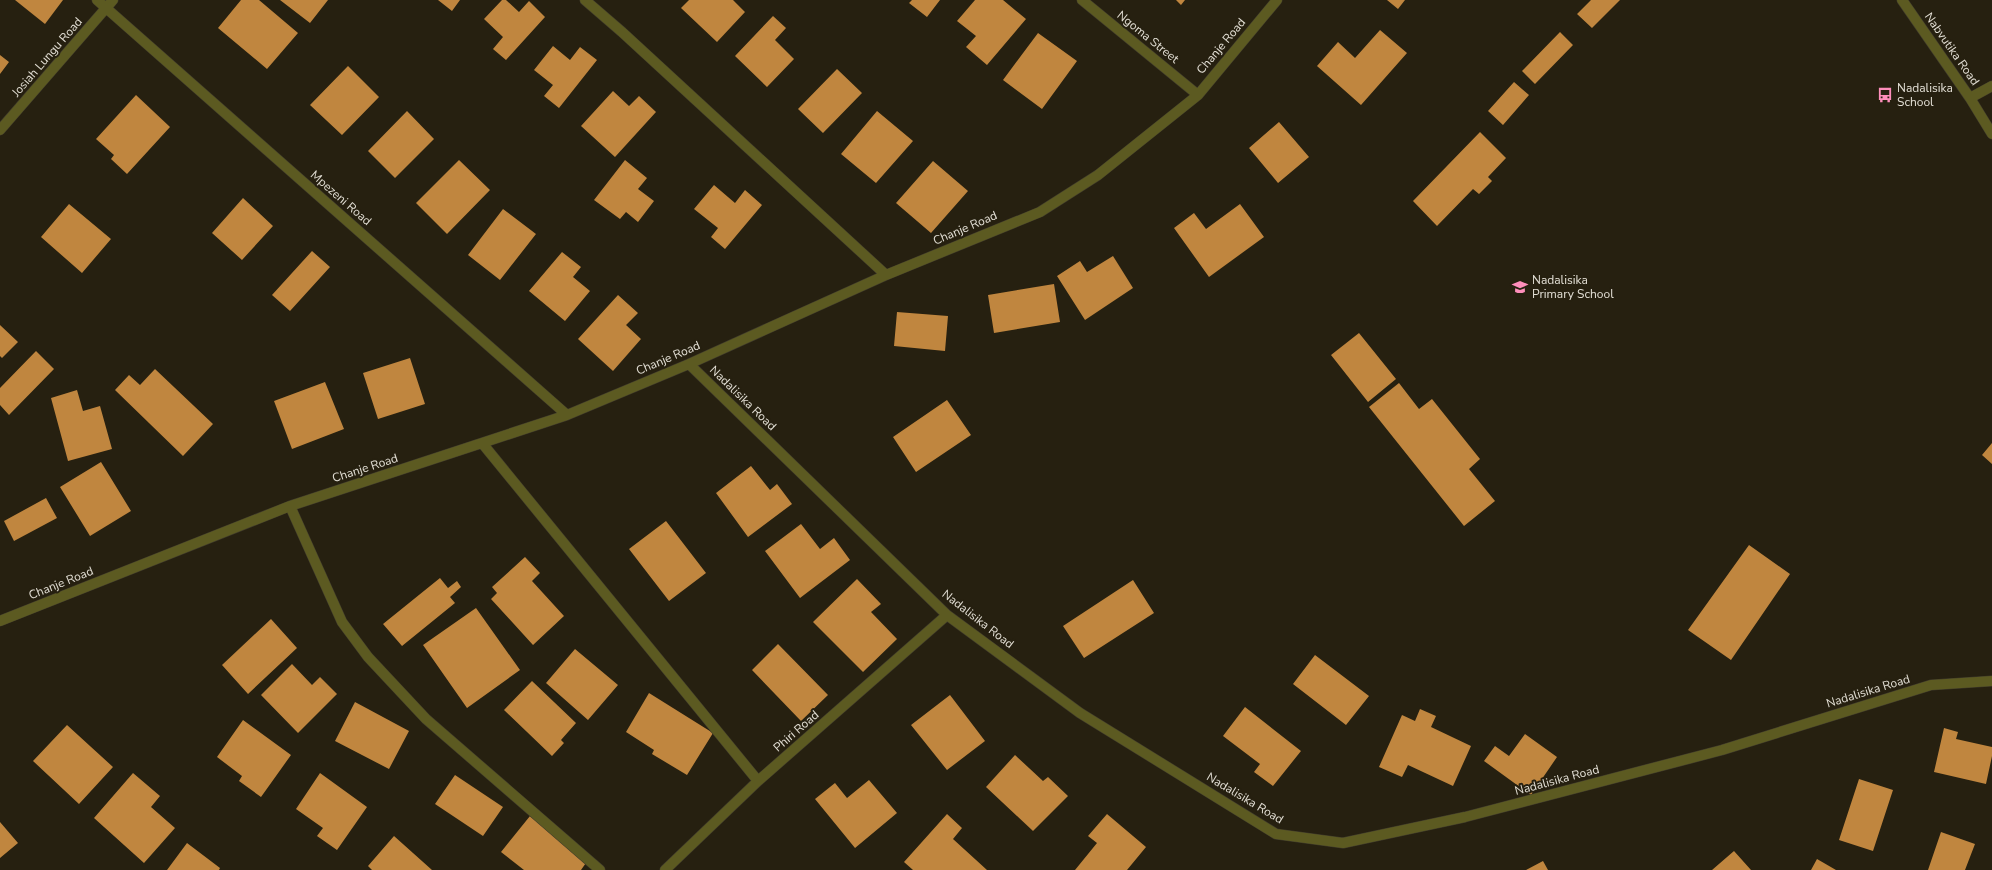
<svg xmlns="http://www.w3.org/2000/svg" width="1992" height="870" viewBox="0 0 1992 870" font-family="'Nunito Sans',sans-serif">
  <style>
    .building { fill: #c0863f }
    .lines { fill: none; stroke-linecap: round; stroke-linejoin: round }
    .minor-casing { stroke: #403b2c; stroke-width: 11 }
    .minor { stroke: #5c5a21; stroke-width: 10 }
    .labels { text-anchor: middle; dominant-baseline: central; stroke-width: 4; stroke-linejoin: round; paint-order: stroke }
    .street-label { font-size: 12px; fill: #e3dfd5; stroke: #262010 }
    .poi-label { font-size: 12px; fill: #e3dfd5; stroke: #262010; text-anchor: start }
  </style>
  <rect width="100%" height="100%" fill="#262010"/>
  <path class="building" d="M15,0H63L45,24Z
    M241,0H259L298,33L267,69L218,28Z
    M280,0H328L310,23Z
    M438,0H460L452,11Z
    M502,0H506L519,12L529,1L545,17L506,60L493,49L503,37L484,19Z
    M689,0H733L745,12L717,42L681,8Z
    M912,0H940L927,17L909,3Z
    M975,0H1003L1026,19L987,65L966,47L976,36L957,21Z
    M1176,0H1185L1181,5Z
    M1387,0H1405L1398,9Z
    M1591,0H1620L1592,28L1577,14Z
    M773,16L786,28L775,40L794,59L767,87L735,56Z
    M1380,30L1407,53L1361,105L1317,66L1338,42L1355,58Z
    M1560,32L1573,45L1535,84L1522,71Z
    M1038,33L1077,61L1042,109L1003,80Z
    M553,46L570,60L580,47L597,60L559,108L544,96L553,85L534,70Z
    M0,55L9,62L0,74Z
    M348,66L379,97L342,135L310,105Z
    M837,69L862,93L823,133L798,109Z
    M1514,82L1529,95L1503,125L1488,111Z
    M613,91L629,106L639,96L656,112L615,157L581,126Z
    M136,95L170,127L127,174L111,159L114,155L96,139Z
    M407,111L434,139L395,178L368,151Z
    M877,111L913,141L876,183L841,154Z
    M1279,122L1309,157L1278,183L1249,148Z
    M1480,132L1506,158L1488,177L1492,181L1479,194L1473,189L1437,226L1413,201Z
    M459,160L490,190L447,234L416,203Z
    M625,160L647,178L638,189L654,201L638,222L626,212L620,219L594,200Z
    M933,161L968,191L931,233L896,203Z
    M714,185L735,203L745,190L762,205L725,249L711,237L718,228L694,209Z
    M243,198L273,226L242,260L212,233Z
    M69,204L111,239L82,273L41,237Z
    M1240,204L1264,237L1209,277L1174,228L1194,213L1206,229Z
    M503,209L536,234L500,280L468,255Z
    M312,251L330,267L290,311L272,295Z
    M562,252L581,267L573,277L590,291L565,321L529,291Z
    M1113,256L1133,288L1085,320L1057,276L1080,261L1087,272Z
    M1054,284L1060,322L994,333L988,295Z
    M618,295L638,313L626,325L641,339L613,371L578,339Z
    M897,312L948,316L945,351L894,346Z
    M0,325L18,342L2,358L0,356Z
    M1359,333L1396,379L1368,402L1331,355Z
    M36,351L54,369L9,415L0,405V388Z
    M410,358L425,404L378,419L363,373Z
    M155,369L213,424L183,456L115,390L129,375L140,385Z
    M325,382L344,429L292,449L274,401Z
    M1399,383L1419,409L1432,399L1480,459L1469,469L1495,501L1464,526L1369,407Z
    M77,390L83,411L100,406L112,449L68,461L51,398Z
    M947,400L971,435L916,472L893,437Z
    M1992,443V464L1982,455Z
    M101,462L131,511L90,536L60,487Z
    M751,466L770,490L777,484L792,504L748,537L716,493Z
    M46,498L57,518L14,541L4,521Z
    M666,521L706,573L669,601L629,549Z
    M801,524L820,549L834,538L850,560L800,598L765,551Z
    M1749,545L1790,574L1731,660L1688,630Z
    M525,557L540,573L532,581L564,616L533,645L491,599L497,593L492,587Z
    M440,578L448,588L457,581L461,587L450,597L455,603L402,646L383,624Z
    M857,579L881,604L871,612L897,639L863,672L813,622Z
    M1133,580L1154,613L1084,658L1063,626Z
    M476,608L520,670L467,708L423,645Z
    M271,619L297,648L248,694L222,665Z
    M778,644L828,695L801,721L752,670Z
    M575,649L618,685L588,720L546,683Z
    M1315,655L1369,696L1346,725L1293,684Z
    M292,664L312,685L320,677L337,694L298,733L261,695Z
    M532,681L576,723L561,740L564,743L552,756L504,710Z
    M649,693L713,733L687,775L652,754L654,750L626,732Z
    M950,695L985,741L947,770L911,725Z
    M355,702L409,731L389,769L335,741Z
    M1245,707L1301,751L1273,786L1254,772L1260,764L1223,736Z
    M1420,709L1436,716L1431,727L1471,746L1453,786L1408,765L1402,777L1379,767L1402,715L1415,721Z
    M243,720L291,755L261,797L239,781L242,776L217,757Z
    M67,725L113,767L79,804L33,761Z
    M1944,728L1958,732L1956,739L1992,747V756L1986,784L1934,772Z
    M1525,734L1557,757L1531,795L1484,761L1495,746L1509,756Z
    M1015,755L1043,781L1048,777L1068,796L1033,831L986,787Z
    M133,773L160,796L151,807L175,828L144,863L94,818Z
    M320,773L367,807L337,850L317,836L323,828L296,809Z
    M455,775L503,807L483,836L435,804Z
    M1859,779L1893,790L1873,851L1839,840Z
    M869,780L897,813L855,848L815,799L835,783L847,798Z
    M947,814L962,828L953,839L987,870H913L904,862Z
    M1107,814L1146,847L1127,870H1075L1097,843L1088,836Z
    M530,816L588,860L581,870H524L501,852Z
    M0,822L18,843L0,858Z
    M1941,832L1975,844L1965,870H1928Z
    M394,836L432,870H372L368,866Z
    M187,843L220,868L219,870H167Z
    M1734,851L1751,870H1712Z
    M1817,859L1836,870H1811Z
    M1543,861L1548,870H1526Z"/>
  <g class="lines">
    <defs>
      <path id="minor" d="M97,0L567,415
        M585,0L622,32L886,275
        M1082,0L1198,95
        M1902,0L1970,98L1992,134
        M1970,98L1992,86
        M0,130L113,0
        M689,364L947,615L1080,713L1276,834L1343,843L1465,817L1722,750L1931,685L1992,681
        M482,443L758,781
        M290,506L342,622L368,657L426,719L600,870
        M0,621L290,506L567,415L689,364L886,275L1040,212L1098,175L1198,95L1277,0
        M665,870L758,781L947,615"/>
    </defs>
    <use href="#minor" class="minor-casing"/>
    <use href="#minor" class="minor"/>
  </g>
  <defs>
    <symbol id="bus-bare" viewBox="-9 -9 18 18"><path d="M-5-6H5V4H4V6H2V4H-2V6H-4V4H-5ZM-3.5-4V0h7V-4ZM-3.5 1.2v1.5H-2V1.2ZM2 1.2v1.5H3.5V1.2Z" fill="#fe8ebb" stroke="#262010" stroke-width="2.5" paint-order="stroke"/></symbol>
    <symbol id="school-bare" viewBox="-9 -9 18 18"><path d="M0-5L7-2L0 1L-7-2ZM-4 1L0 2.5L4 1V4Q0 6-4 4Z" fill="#fe8ebb" stroke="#262010" stroke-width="2.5" paint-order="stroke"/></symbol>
  </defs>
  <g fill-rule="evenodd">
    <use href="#bus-bare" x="1874" y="84" width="22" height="22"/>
    <use href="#school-bare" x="1509" y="276" width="22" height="22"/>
  </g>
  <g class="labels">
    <g class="street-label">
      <text transform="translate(1148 37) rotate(39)">Ngoma Street</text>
      <text transform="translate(1221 46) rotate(-50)">Chanje Road</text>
      <text transform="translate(1952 49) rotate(55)">Nabvutika Road</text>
      <text transform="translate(47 57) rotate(-49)">Josiah Lungu Road</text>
      <text transform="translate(341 198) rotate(41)">Mpezeni Road</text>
      <text transform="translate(965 228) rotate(-23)">Chanje Road</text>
      <text transform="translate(668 358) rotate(-23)">Chanje Road</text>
      <text transform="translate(743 398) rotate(44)">Nadalisika Road</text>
      <text transform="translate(365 468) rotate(-18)">Chanje Road</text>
      <text transform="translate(61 583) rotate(-22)">Chanje Road</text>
      <text transform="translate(978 619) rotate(38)">Nadalisika Road</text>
      <text transform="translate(1868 691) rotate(-17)">Nadalisika Road</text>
      <text transform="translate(796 731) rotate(-41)">Phiri Road</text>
      <text transform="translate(1557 780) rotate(-15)">Nadalisika Road</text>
      <text transform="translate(1245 798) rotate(31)">Nadalisika Road</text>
    </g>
    <g class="poi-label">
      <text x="1897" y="88">Nadalisika<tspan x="1897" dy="14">School</tspan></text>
      <text x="1532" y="280">Nadalisika<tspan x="1532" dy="14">Primary School</tspan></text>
    </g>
  </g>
</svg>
